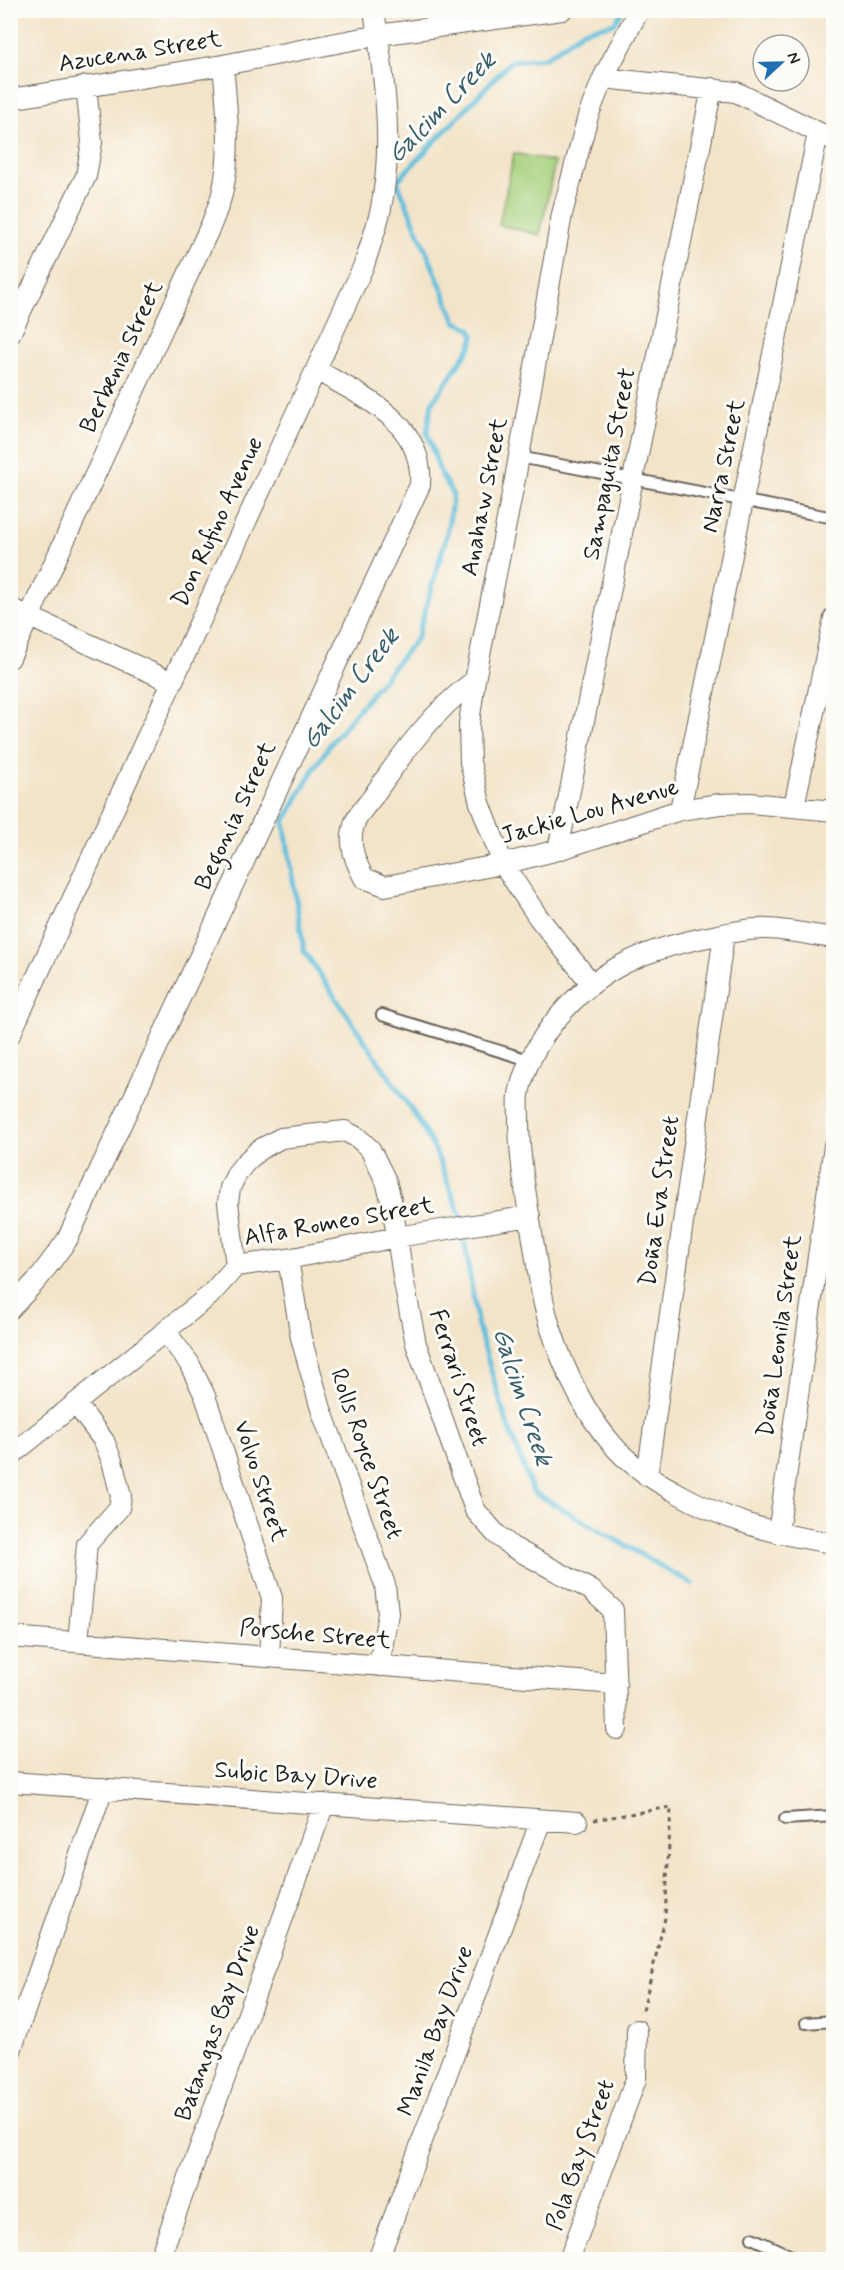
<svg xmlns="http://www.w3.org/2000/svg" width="844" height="2270" viewBox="0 0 844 2270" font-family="Mynerve,sans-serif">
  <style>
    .pitch { fill: #a5d07b; stroke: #60764c; stroke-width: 1.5 }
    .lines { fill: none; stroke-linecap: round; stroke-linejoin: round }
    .stream { stroke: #5dbedc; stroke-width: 5 }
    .lane-casing { stroke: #676259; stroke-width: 14 }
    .street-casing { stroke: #676259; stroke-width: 22 }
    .path { stroke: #676259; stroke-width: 3; stroke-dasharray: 4.5 4.5; stroke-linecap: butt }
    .lane { stroke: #fff; stroke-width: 10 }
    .street { stroke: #fff; stroke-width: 20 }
    .labels { text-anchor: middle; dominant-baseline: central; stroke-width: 6; stroke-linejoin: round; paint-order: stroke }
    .street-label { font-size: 24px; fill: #1c1c1c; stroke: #fdfcf7 }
    .water-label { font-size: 26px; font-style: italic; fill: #365d69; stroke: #fdfcf7 }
  </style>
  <rect width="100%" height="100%" fill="#fdfcf7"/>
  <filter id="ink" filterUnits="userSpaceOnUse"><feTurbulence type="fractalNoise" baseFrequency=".0167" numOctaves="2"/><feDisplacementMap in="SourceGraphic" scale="12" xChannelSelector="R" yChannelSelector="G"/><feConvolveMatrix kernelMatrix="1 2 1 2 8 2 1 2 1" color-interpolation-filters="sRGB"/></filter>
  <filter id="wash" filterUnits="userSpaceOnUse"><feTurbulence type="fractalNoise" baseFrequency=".008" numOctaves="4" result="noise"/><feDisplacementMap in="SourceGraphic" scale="24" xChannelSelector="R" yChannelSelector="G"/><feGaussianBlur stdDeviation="1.35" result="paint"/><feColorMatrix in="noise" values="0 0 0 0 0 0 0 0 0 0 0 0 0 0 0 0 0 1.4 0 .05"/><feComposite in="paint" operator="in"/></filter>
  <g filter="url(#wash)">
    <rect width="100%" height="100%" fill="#f3e4c9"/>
    <path class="pitch" d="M514,153L555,162L540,235L499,225Z"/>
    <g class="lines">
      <path class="stream" d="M461,1217L435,1150L415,1115L304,951L284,822L312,772L331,743L417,638L447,534L453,495L440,472L427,432L432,403L471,346L474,336L470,328L456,322L397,181L511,61L545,58L583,31L615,23L623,10
        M464,1239L478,1327L505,1417L533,1492L692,1584"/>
    </g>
  </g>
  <g filter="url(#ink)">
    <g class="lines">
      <defs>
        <path id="lane" d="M519,457L834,518
          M382,1015L529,1060
          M785,1819L834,1816
          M806,2023L834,2021
          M752,2238L800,2260"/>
        <path id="street" d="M603,78L736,92L834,140
          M10,99L223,65L378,35L562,10
          M10,334L86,176L92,142L86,86
          M10,608L172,682
          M10,658L211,225C215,215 219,205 222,194C232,152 227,108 223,65
          M475,680C433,711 401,755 372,798C366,806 356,816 354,825C348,844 355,861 364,878L385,886L503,864L558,850L680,810L720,804L750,803L834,811
          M794,806L834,618
          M680,810L818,133
          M558,850L712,88
          M834,938C812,935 790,930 768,929C749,928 727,933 708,937C642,950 597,969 554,1022C537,1044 524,1067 519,1094C518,1102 519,1112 519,1120C519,1160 527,1200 533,1240C538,1269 541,1301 551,1329C564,1369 584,1412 612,1444C628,1463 650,1478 672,1490C724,1520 774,1535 834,1543
          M591,983L538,917L503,864L480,803L470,762L469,724L475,680L515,479L562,214L588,116L603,78L639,10
          M10,1035L364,265C370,246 377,227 381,208C394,143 384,75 374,10
          M288,1259L301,1338L321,1409L385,1585L388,1613L379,1666
          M236,1266L228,1203L230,1188L237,1173L245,1163L259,1150L281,1138L345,1131L358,1138L370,1149L386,1181L392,1204L404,1283L416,1344L475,1510L496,1534L512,1547L591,1590L613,1610L617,1729
          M10,1309L38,1279L67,1240L420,485C425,422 362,396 316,370
          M166,1332L189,1363L205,1396L272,1598L269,1657
          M76,1404L104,1441L112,1461L121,1496L119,1508L87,1544L78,1642
          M10,1456L209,1296L236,1266L288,1259L397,1237L530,1216
          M647,1476L724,934
          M778,1533L834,1146
          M10,1637L616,1684
          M10,1782L577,1822
          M10,2053L103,1788
          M159,2260L324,1804
          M378,2260L541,1820
          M569,2260L636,2079L637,2030"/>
      </defs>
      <use href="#lane" class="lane-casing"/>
      <use href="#street" class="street-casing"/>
      <path class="path" d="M594,1820L671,1807L665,1918L642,2014"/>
      <use href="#lane" class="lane"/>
      <use href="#street" class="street"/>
    </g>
  </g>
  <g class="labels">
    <g class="street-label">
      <text transform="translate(140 52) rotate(-9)">Azucena Street</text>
      <text transform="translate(122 357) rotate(-65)">Berbenia Street</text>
      <text transform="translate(610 464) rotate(-79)">Sampaguita Street</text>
      <text transform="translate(724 466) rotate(-78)">Narra Street</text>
      <text transform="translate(485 497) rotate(-79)">Anahaw Street</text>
      <text transform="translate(218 522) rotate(-65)">Don Rufino Avenue</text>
      <text transform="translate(590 812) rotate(-16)">Jackie Lou Avenue</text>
      <text transform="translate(236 816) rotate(-65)">Begonia Street</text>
      <text transform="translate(660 1201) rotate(-82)">Doña Eva Street</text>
      <text transform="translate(339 1222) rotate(-10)">Alfa Romeo Street</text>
      <text transform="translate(780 1336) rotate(-82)">Doña Leonila Street</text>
      <text transform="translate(458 1378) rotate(72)">Ferrari Street</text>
      <text transform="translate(366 1454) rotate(71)">Rolls Royce Street</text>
      <text transform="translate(260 1481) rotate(72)">Volvo Street</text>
      <text transform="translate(315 1635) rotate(5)">Porsche Street</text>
      <text transform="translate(296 1776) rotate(4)">Subic Bay Drive</text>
      <text transform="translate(218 2023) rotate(-70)">Batangas Bay Drive</text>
      <text transform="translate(436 2031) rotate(-70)">Manila Bay Drive</text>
      <text transform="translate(581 2155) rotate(-70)">Pola Bay Street</text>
    </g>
    <g class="water-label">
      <text transform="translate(442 108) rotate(-46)">Galcim Creek</text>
      <text transform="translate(351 689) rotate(-53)">Galcim Creek</text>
      <text transform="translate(522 1397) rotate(72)">Galcim Creek</text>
    </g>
  </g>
  <rect width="844" height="2270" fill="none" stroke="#fdfcf7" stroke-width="36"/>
  <g transform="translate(781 63) rotate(68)"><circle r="28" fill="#fdfcf7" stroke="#a3a29f" stroke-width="1.5"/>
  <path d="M0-4.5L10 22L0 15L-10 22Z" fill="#1f6fb2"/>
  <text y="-9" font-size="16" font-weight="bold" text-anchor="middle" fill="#1c1c1c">N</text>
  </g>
</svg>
